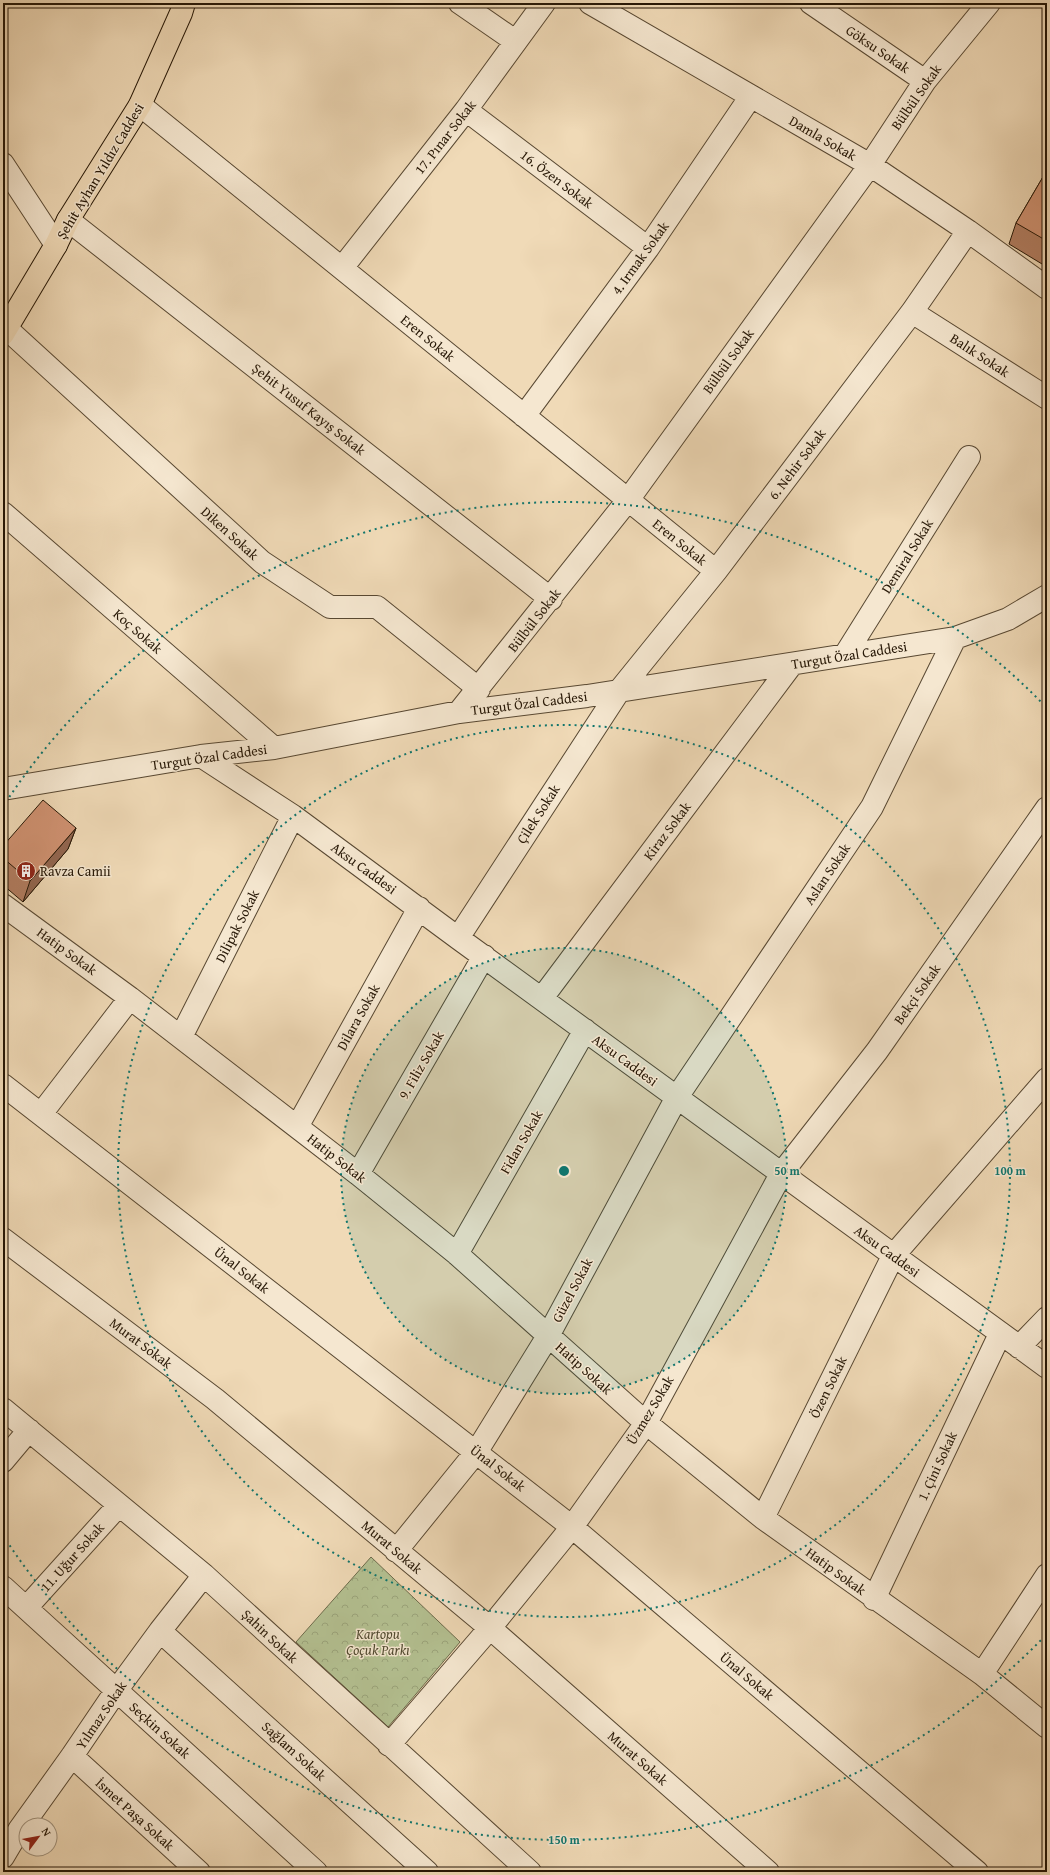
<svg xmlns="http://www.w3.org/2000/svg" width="1050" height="1875" viewBox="0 0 1050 1875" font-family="'Gentium Book Plus',serif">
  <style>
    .forest { fill: url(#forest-crowns); stroke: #6d6c4c }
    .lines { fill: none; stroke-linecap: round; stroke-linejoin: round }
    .minor-casing { stroke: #584832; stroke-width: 24 }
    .major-casing { stroke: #261706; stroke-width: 24 }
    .minor { stroke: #f5e7d0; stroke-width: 22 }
    .major { stroke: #f0dab7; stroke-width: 22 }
    .wall { fill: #b37e62; stroke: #261706 }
    .shaded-wall { fill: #926650; stroke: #261706 }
    .building { fill: #d09272; stroke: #261706 }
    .ring { fill: none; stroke: #0f766e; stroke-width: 2; stroke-dasharray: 2 4 }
    .labels { text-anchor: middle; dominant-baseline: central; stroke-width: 3; stroke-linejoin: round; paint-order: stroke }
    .street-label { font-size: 14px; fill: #261706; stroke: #f5e7d0 }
    .poi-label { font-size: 14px; fill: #261706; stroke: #f5e7d0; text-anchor: start }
    .park-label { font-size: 14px; font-style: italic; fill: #514a30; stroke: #f5e7d0 }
    .centre { fill: #0f766e; stroke: #f5e7d0; stroke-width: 2 }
    .ring-label { font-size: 12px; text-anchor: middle; font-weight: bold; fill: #0f766e; stroke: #f5e7d0; stroke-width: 3; stroke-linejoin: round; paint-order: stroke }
  </style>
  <defs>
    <pattern id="forest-crowns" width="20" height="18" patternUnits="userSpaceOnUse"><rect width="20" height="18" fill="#b4c192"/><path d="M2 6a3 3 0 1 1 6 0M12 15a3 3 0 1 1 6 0" fill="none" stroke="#9ba57c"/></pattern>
  </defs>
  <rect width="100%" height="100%" fill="#f0dab7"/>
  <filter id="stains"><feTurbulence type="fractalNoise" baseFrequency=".005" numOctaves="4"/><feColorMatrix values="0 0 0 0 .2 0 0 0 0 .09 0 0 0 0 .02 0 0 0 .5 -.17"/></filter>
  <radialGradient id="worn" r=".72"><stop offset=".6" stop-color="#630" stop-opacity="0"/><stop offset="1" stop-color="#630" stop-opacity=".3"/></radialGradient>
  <path class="forest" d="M371,1557L460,1642L388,1727L296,1642Z"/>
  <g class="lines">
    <defs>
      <path id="minor" d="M460,3L515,41
        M590,3L870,165L968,231L1047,288
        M811,3L925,81
        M140,105L716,571
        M466,110L648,248
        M3,164L56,245
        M68,220L551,599
        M342,268L466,110L544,3
        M912,312L1047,398
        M6,328L262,562L330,607H377L479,689
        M524,416L648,248L751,96
        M3,513L274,748
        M845,655L969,457
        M459,712L628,500L870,165L925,81L989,3
        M201,756L293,816L458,938L1047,1367
        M3,789L201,756L274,748L459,712L587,696L955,638L1008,619L1047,596
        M3,905L130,998L358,1174L457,1254L646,1423L763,1518L982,1674L1047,1727
        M458,938L619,691L716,571L912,312L968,231
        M542,998L792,664
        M181,1037L293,816
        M3,1085L572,1527L977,1872
        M41,1114L130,998
        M297,1127L419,908
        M358,1174L484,956
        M3,1239L215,1399L490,1628L768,1872
        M457,1254L585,1030
        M1019,1347L1047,1318
        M3,1409L204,1575L530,1872
        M3,1461L29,1430
        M763,1518L893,1256L1047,1079
        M396,1551L477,1451L548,1336L677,1097L872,807L955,638
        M3,1587L316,1872
        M874,1599L1000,1334
        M26,1608L119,1505
        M160,1631L427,1872
        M982,1674L1047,1575
        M389,1745L490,1628L572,1527L646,1423L781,1174L877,1051L1047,808
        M72,1756L199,1872
        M3,1857L19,1830L72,1756L116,1691L160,1631L204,1575"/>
      <path id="major" d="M3,334L56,245L68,220L140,105L181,13L184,3"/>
    </defs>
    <use href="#minor" class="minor-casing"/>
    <use href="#major" class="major-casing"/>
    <use href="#minor" class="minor"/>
    <use href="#major" class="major"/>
  </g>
  <path class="wall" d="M1047,170V267L1009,244L1016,223Z
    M76,828L68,849L23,902L3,885V846Z"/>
  <path class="shaded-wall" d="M76,828L68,849L23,902L30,881Z"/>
  <path class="building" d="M1047,170V241L1016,223Z
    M43,800L76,828L30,881L3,858V846Z"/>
  <circle cx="564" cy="1171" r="223" fill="#0f766e" fill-opacity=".12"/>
  <g class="ring">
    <circle cx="564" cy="1171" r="223"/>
    <circle cx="564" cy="1171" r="446"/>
    <path d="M1045 1636A669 669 0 0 1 6 1540M6 802A669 669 0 0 1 1045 706"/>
  </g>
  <defs>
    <symbol id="building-disc" viewBox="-11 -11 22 22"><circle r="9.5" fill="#8f2418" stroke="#f5e7d0"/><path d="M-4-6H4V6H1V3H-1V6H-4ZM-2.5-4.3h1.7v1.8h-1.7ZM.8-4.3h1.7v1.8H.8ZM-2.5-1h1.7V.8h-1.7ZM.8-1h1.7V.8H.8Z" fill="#fff"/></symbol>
  </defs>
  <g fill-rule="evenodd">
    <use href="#building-disc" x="15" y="860" width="22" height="22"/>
  </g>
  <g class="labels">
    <g class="street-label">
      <text transform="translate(878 49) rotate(34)">Göksu Sokak</text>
      <text transform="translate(916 97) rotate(-55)">Bülbül Sokak</text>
      <text transform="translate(445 137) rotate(-52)">17. Pınar Sokak</text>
      <text transform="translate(823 138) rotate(30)">Damla Sokak</text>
      <text transform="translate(100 171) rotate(-59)">Şehit Ayhan Yıldız Caddesi</text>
      <text transform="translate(557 179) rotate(37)">16. Özen Sokak</text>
      <text transform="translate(640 258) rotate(-54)">4. Irmak Sokak</text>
      <text transform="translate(428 338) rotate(39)">Eren Sokak</text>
      <text transform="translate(980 355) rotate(33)">Balık Sokak</text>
      <text transform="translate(728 361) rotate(-54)">Bülbül Sokak</text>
      <text transform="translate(309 409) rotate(38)">Şehit Yusuf Kayış Sokak</text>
      <text transform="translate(797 464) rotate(-53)">6. Nehir Sokak</text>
      <text transform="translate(230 533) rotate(42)">Diken Sokak</text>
      <text transform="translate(680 542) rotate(39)">Eren Sokak</text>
      <text transform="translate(907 556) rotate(-58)">Demiral Sokak</text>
      <text transform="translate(534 620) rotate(-52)">Bülbül Sokak</text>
      <text transform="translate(138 631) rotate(41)">Koç Sokak</text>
      <text transform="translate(849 655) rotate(-9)">Turgut Özal Caddesi</text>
      <text transform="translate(529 703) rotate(-7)">Turgut Özal Caddesi</text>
      <text transform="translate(209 757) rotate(-8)">Turgut Özal Caddesi</text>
      <text transform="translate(538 814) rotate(-57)">Çilek Sokak</text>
      <text transform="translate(667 831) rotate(-53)">Kiraz Sokak</text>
      <text transform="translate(364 868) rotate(36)">Aksu Caddesi</text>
      <text transform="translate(827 874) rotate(-56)">Aslan Sokak</text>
      <text transform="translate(237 926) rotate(-63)">Dilipak Sokak</text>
      <text transform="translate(67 951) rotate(36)">Hatip Sokak</text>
      <text transform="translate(917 994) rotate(-55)">Bekçi Sokak</text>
      <text transform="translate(358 1017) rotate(-61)">Dilara Sokak</text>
      <text transform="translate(625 1060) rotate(36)">Aksu Caddesi</text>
      <text transform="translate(421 1065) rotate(-60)">9. Filiz Sokak</text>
      <text transform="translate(521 1142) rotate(-60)">Fidan Sokak</text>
      <text transform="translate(337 1158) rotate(38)">Hatip Sokak</text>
      <text transform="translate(887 1251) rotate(36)">Aksu Caddesi</text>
      <text transform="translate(242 1270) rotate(38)">Ünal Sokak</text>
      <text transform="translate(572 1290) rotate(-62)">Güzel Sokak</text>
      <text transform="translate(141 1343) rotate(37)">Murat Sokak</text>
      <text transform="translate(584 1368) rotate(42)">Hatip Sokak</text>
      <text transform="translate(828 1387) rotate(-64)">Özen Sokak</text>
      <text transform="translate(650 1410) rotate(-59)">Üzmez Sokak</text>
      <text transform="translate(937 1466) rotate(-65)">1. Çini Sokak</text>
      <text transform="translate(498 1468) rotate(38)">Ünal Sokak</text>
      <text transform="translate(392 1547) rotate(40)">Murat Sokak</text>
      <text transform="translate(72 1557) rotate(-48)">11. Uğur Sokak</text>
      <text transform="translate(836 1571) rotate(36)">Hatip Sokak</text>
      <text transform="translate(270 1636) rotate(43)">Şahin Sokak</text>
      <text transform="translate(747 1676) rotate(40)">Ünal Sokak</text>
      <text transform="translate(101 1715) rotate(-56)">Yılmaz Sokak</text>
      <text transform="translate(160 1730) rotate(42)">Seçkin Sokak</text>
      <text transform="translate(294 1751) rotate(42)">Sağlam Sokak</text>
      <text transform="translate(638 1758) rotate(41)">Murat Sokak</text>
      <text transform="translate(135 1814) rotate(42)">İsmet Paşa Sokak</text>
    </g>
    <g class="poi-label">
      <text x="40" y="871">Ravza Camii</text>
    </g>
    <g class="park-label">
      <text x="378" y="1634">Kartopu<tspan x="378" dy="16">Çoçuk Parkı</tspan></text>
    </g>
  </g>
  <circle cx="564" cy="1171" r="6" class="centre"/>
  <g class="ring-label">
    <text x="787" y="1175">50 m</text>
    <text x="1010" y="1175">100 m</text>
    <text x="564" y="1844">150 m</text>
  </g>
  <rect width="1050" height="1875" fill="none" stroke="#f0dab7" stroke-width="16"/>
  <rect x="4" y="4" width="1042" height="1867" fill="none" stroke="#261706" stroke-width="2"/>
  <rect x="8" y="8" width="1034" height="1859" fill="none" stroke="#261706"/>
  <g transform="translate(38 1837) rotate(58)"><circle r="19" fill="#f5e7d0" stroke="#a2947f"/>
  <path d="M0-3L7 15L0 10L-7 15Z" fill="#8f2418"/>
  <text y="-6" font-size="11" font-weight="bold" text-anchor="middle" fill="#261706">N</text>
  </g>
  <rect width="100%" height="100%" filter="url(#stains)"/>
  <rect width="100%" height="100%" fill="url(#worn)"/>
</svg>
